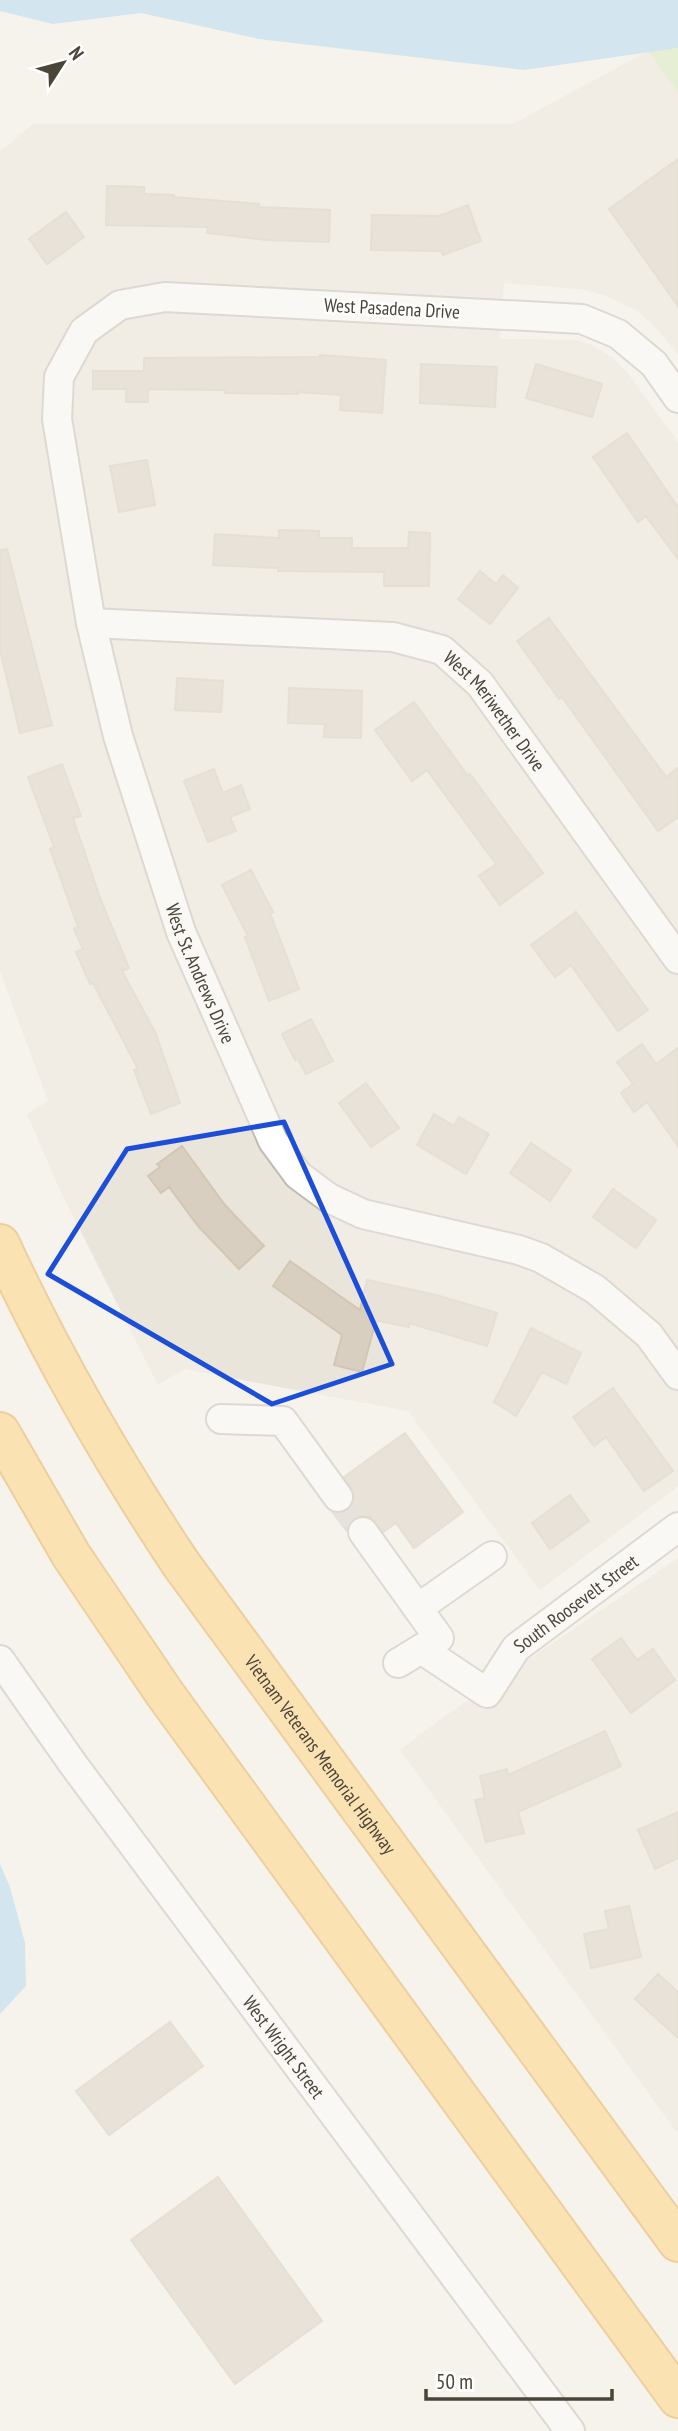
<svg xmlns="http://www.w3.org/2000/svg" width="678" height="2431" viewBox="0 0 678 2431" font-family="'PT Sans Narrow',sans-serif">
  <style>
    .residential { fill: #eae5da }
    .green { fill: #d2eab5 }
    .water { fill: #a9d4f2 }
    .building { fill: #d8cfc1; stroke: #d3c7b4; stroke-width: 2 }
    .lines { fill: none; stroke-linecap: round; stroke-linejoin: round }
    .minor-tunnel { stroke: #d4d0c8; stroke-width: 28; stroke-dasharray: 28 14; stroke-linecap: butt }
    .minor-casing { stroke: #c2bbae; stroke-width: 32 }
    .highway-casing { stroke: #e0a43c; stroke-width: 42 }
    .minor { stroke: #fff; stroke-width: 28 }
    .highway { stroke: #ffcf6e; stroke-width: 38 }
    .marked { fill: none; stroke: #1d4ed8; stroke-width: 5; stroke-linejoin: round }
    .labels { text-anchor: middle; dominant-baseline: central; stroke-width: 5; stroke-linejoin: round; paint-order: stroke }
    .street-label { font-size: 19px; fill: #4b4439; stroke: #fff }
  </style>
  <rect width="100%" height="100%" fill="#f6f3ec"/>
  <path class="residential" d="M648,51L678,93V354L656,328L636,310L604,295L580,289L504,283L500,339L575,340L592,345L613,358L627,372L678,442V1486L540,1590L408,1411L184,1369L158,1385L60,1190L27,1114L48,1101L0,971V152L33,124H513Z
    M678,1558V2134L400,1750L445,1716Z"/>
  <path class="green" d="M678,48V93L648,51Z"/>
  <path class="water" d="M0,0H678V48L524,70L259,39L141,13L53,24L0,11Z
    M0,1864L10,1887L25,1943L26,1986L0,2014Z"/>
  <path class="building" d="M678,159V306L609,209Z
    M107,186L144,187V194L174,195V197L259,204V207L330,210L329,242L268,240L207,233L208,227L106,225Z
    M468,205L481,241L443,255L441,251L371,250L372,215L439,216Z
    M66,212L84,237L47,264L29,239Z
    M320,355L386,360L382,413L340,410L341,395L298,392V394L225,393V390L148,389V402H126V389H93V371H144V358L320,357Z
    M421,364L497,367L495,407L420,403Z
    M536,364L602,384L592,417L526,398Z
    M627,433L678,507V559L646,516L638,522L593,457Z
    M147,460L155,505L119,512L110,466Z
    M279,530L319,531V538H352V548H408L409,532L430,533L429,586H384V572L278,571V568L213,565L215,534L279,538Z
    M7,549L52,725L20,733L0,650V550Z
    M480,571L496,584L503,575L518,588L490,624L458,599Z
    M549,618L666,777L678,768V817L658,831L562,697L559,699L517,641Z
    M177,678L223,681L221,712L175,710Z
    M289,688L362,691L361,738L324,737L325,724L288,723Z
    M414,702L468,776L470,774L543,873L500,905L479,876L496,864L427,770L412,781L375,730Z
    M62,764L81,816L73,818L100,898L129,968L122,971L155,1032L180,1103L151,1114L134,1070L138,1069L93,983L90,984L76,952L83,949L74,929L78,927L50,849L54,847L28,777Z
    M214,769L223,793L241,785L250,809L230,817L236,831L208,842L184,781Z
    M251,870L273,912L270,913L299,989L269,1001L245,937L248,936L222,885Z
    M576,912L648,1010L618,1031L571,965L555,977L531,945Z
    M311,1019L333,1061L306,1074L298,1059L295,1060L282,1034Z
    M642,1044L656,1064L678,1048V1146L647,1102L634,1112L621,1093L633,1084L617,1062Z
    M366,1083L399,1128L371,1147L339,1103Z
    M434,1114L454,1126L459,1117L489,1134L466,1174L417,1145Z
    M531,1143L571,1170L550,1201L510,1173Z
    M182,1146L225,1205L264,1246L239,1269L198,1226L169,1187L161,1193L148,1176L160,1167L157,1164Z
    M613,1189L656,1220L636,1248L593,1217Z
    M290,1261L360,1310L367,1280L436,1295L497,1313L487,1346L409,1323V1327L374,1320L376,1321L362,1372L334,1365L342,1335L273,1286Z
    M531,1328L581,1353L566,1384L542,1372L516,1416L494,1402Z
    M613,1388L673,1471L644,1491L606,1437L594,1446L573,1417Z
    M405,1433L463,1512L414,1548L396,1523L383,1532L370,1517L361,1516L353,1519L347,1531L333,1513L347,1511L353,1503L354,1495L344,1477Z
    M570,1495L589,1521L550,1549L532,1523Z
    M621,1638L637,1660L653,1649L675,1680L631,1713L592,1659Z
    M605,1731L621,1766L518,1812L524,1833L486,1842L475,1800L485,1798L480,1776L507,1769L508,1775Z
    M678,1812V1858L655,1869L638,1830Z
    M629,1906L641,1957L591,1968L584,1934L609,1929L605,1911Z
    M658,1974L678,1992V2038L635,1999Z
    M170,2022L203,2066L109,2135L76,2091Z
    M218,2177L322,2321L235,2384L131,2240Z"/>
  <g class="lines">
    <path class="minor-tunnel" d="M338,1497L363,1532"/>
    <defs>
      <g id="minor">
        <path id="s1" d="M678,398L654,364L618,334L582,319L165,297L120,305L84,331L59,377L57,419L91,623L118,736L181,932L273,1141L298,1175L329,1198L363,1214L519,1250L541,1258L595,1289L649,1335L678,1375"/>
        <path id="s2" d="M91,623L393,637L442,650L480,684L678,959"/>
        <path d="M221,1419L283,1421L338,1497"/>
        <path id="s3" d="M363,1532L439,1638L421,1649L487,1693L516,1648L678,1527"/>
        <path d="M418,1608L492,1556"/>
        <path id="s4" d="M0,1660L73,1764L570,2431"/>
        <path d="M398,1663L421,1649"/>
      </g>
      <g id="highway">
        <path id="s5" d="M0,1244C52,1356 113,1462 181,1564L678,2242"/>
        <path d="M0,1432L71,1555L165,1694L678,2398"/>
      </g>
    </defs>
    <use href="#minor" class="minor-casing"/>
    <use href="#highway" class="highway-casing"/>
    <use href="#minor" class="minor"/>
    <use href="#highway" class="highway"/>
  </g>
  <path d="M0 0H678V2431H0ZM284,1122L392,1364L272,1404L48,1274L127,1149Z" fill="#f6f3ec" fill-opacity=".55" fill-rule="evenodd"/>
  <path class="marked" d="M284,1122L392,1364L272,1404L48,1274L127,1149Z"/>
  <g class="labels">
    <g class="street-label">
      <text transform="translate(392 308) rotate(3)">West Pasadena Drive</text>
      <text stroke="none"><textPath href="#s2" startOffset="434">West Meriwether Drive</textPath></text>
      <text stroke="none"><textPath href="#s1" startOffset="1304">West St. Andrews Drive</textPath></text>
      <text stroke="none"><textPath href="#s3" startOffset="359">South Roosevelt Street</textPath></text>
      <text stroke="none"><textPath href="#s5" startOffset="604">Vietnam Veterans Memorial Highway</textPath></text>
      <text stroke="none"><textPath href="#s4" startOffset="480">West Wright Street</textPath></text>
    </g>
  </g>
  <g transform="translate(63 63) rotate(54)" stroke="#ffffff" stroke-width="5" paint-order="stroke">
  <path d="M0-5L12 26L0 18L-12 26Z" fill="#4b4439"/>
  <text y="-10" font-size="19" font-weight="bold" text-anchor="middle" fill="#4b4439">N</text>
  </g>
  <path d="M426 2389v10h186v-10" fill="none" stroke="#4b4439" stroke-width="3.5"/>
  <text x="436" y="2389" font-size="21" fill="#4b4439" stroke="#ffffff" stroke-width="5" paint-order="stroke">50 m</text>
</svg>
